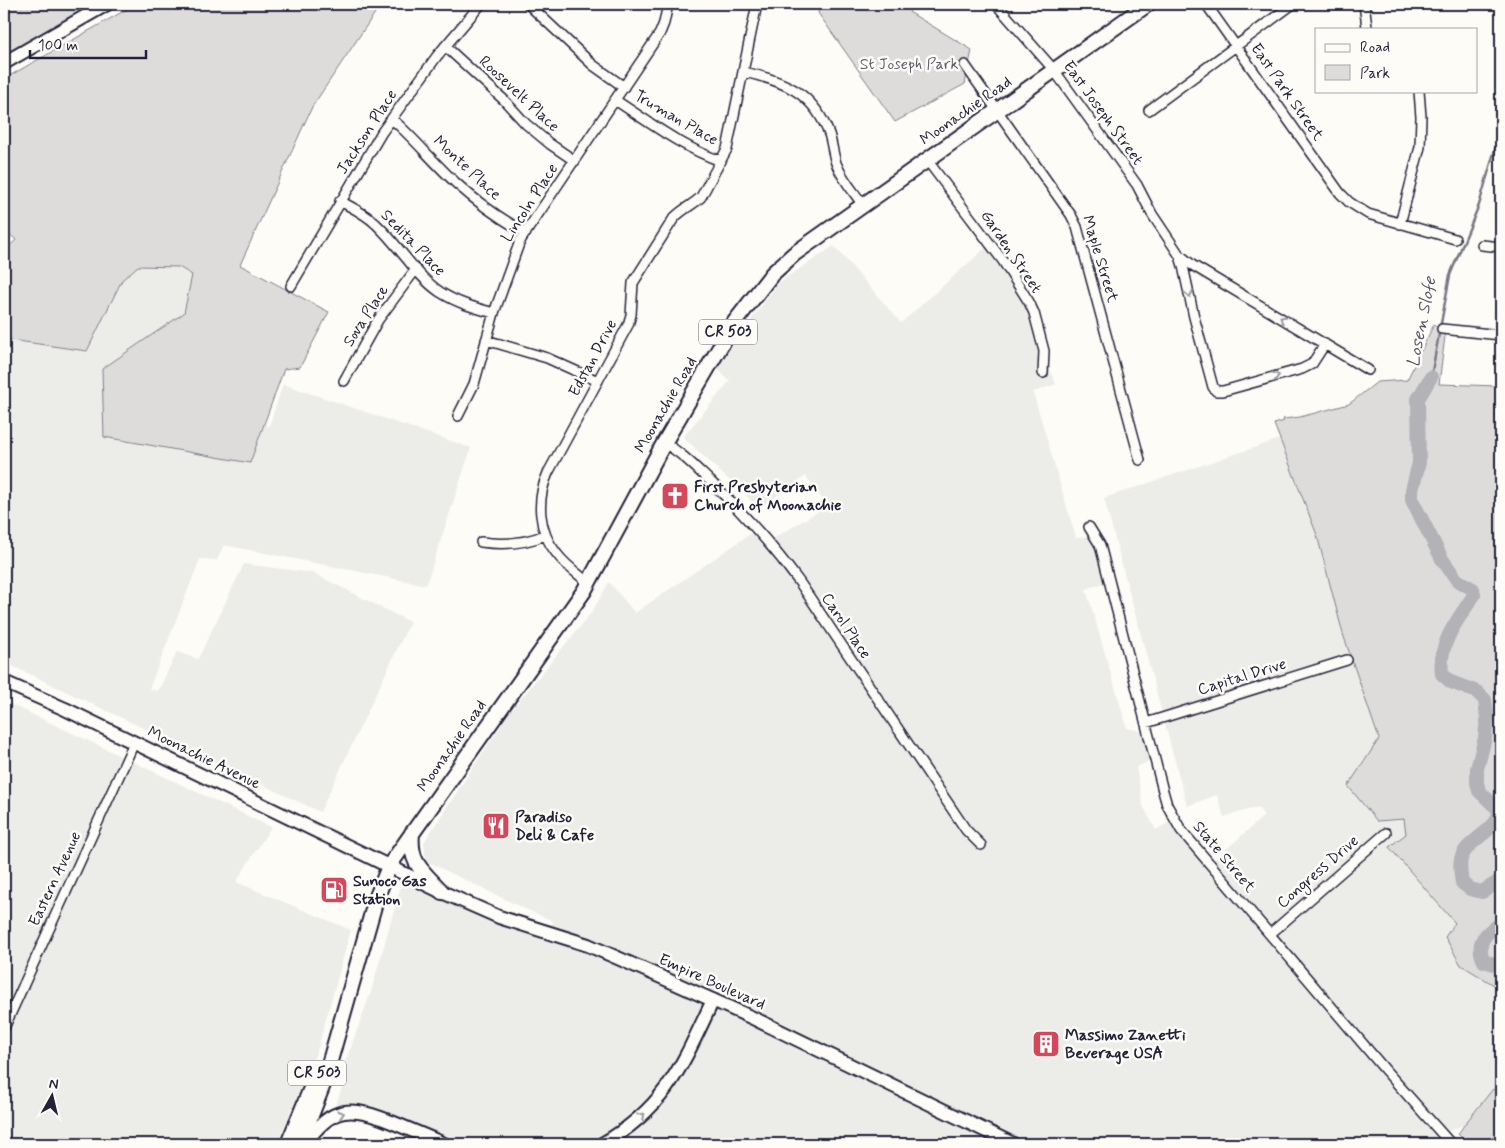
<svg xmlns="http://www.w3.org/2000/svg" width="1505" height="1148" viewBox="0 0 1505 1148" font-family="Mynerve,sans-serif">
  <style>
    .built { fill: #ecece9 }
    .green { fill: #dddcdb; stroke: #807f8b }
    .lines { fill: none; stroke-linecap: round; stroke-linejoin: round }
    .stream { stroke: #787885; stroke-width: 2.5 }
    .river { stroke: #b2b2b7; stroke-width: 14 }
    .street-casing { stroke: #22223b; stroke-width: 12 }
    .secondary-casing { stroke: #22223b; stroke-width: 16 }
    .primary-casing { stroke: #22223b; stroke-width: 18 }
    .street { stroke: #fdfcf7; stroke-width: 9 }
    .secondary { stroke: #fdfcf7; stroke-width: 12 }
    .primary { stroke: #fdfcf7; stroke-width: 14 }
    .oneway { stroke: #9a9aa2 }
    .labels { text-anchor: middle; dominant-baseline: central; stroke-width: 5; stroke-linejoin: round; paint-order: stroke }
    .shield { fill: #fdfcf7; stroke: #646373; stroke-width: 1 }
    .shield-label { font-size: 15px; font-weight: bold; fill: #22223b }
    .park-label { font-size: 16px; fill: #5a5a6b; stroke: #fdfcf7 }
    .street-label { font-size: 16px; fill: #22223b; stroke: #fdfcf7 }
    .poi-label { font-size: 16px; font-weight: bold; fill: #22223b; stroke: #fdfcf7; text-anchor: start }
    .water-label { font-size: 18px; font-style: italic; fill: #545466; stroke: #fdfcf7 }
  </style>
  <rect width="100%" height="100%" fill="#fdfcf7"/>
  <filter id="ink" filterUnits="userSpaceOnUse"><feTurbulence type="fractalNoise" baseFrequency=".02" numOctaves="2"/><feDisplacementMap in="SourceGraphic" scale="10" xChannelSelector="R" yChannelSelector="G"/><feConvolveMatrix kernelMatrix="1 2 1 2 8 2 1 2 1" color-interpolation-filters="sRGB"/></filter>
  <g filter="url(#ink)">
    <path class="built" d="M990,244L1010,269L1056,384L1033,392L1076,538L1099,535L1112,580L1086,589L1127,728L1153,734L1158,758L1136,767L1143,806L1156,830L1175,819L1213,861L1264,816L1258,807L1224,817L1217,795L1187,806L1104,498L1280,439L1317,535L1343,634L1364,693L1404,819L1406,834L1389,847L1455,923L1461,965L1499,988H1501V1081L1493,1089L1464,1125L1448,1131L1456,1144H467L366,1108L330,1121L347,1074L346,1060L371,992L405,871L549,930L553,921L523,908L426,861L424,842L509,713L592,612L609,582L635,613L759,528L771,540L827,506L806,476L759,508L683,437L730,381L716,368L778,283L834,246L901,323Z
      M138,266L179,267L193,275L184,313L102,369L250,463L264,425L269,426L283,384L471,448L426,585L224,545L217,560L200,559L149,689L158,691L177,652L198,659L244,564L313,573L410,622L320,812L4,662V339L87,351L122,280Z
      M4,701L271,827L236,882L351,930L318,1048L277,1144H4Z"/>
    <path class="green" d="M4,4H101L4,63Z
      M136,4H381L312,107L240,265L329,312L300,367L284,369L250,463L104,437L102,369L184,313L192,275L179,267L138,266L122,280L87,351L4,339V251L16,240L4,229V79Z
      M820,4L875,8V4H915L909,12L972,50L965,84L895,122L818,13Z
      M1434,324L1445,336L1439,384L1498,386L1496,419L1501,421V988H1499L1461,965L1445,937L1455,923L1389,847L1406,834L1404,819L1377,821L1348,786L1379,739L1343,634L1317,535L1274,424L1284,421L1283,419L1300,417L1349,404L1377,382L1407,380Z
      M1493,1089L1501,1094V1144H1468L1458,1134L1464,1125Z"/>
    <g class="lines">
      <path class="stream" d="M1431,377L1450,275L1479,205L1501,128"/>
      <path class="river" d="M1431,377L1418,399L1419,463L1412,490V500L1442,559L1457,580L1473,589L1474,595C1458,620 1438,642 1442,674L1451,682L1477,692L1485,700L1487,718L1485,738L1477,769V783L1479,791L1498,809C1504,828 1466,839 1461,859C1459,866 1461,875 1462,883L1470,889L1482,892L1501,880
        M1501,924C1485,932 1475,943 1484,961L1501,966"/>
      <defs>
        <path id="street" d="M528,4L593,65L624,87
          M996,4L1054,70L1137,185L1152,214L1180,256L1183,266L1194,317L1213,387L1216,391H1223L1302,369L1312,364L1325,344
          M1206,4L1340,193L1349,202L1368,214L1455,239
          M1364,4L1367,27
          M445,46L504,100L526,124L550,144L575,161
          M965,65L1071,215L1077,227L1140,460
          M744,72C784,81 813,92 829,134C832,143 833,154 836,163C842,179 854,192 863,205
          M615,100C649,122 683,148 721,161
          M1149,110L1293,4
          M392,119C415,139 434,163 457,184C478,203 501,219 526,233
          M927,160L1003,261L1029,302L1034,313L1044,351L1043,373
          M340,201C353,208 366,214 376,224C399,245 415,275 440,292C457,303 475,308 494,313
          M1400,224L1420,147L1421,117L1419,91
          M1482,245L1501,247
          M1181,256L1192,265L1368,370
          M291,286L382,132L437,56L481,4
          M1442,329L1501,335
          M486,340L547,358L598,381
          M344,381L378,320L416,269
          M458,416L474,384L494,313L520,241L660,33L664,23L668,4
          M664,443C682,453 696,468 711,482C744,514 773,546 800,583L966,830L981,845
          M1089,527L1100,545L1163,791L1167,805L1181,830L1386,1071L1451,1144
          M481,542C503,545 524,544 545,535
          M589,583C578,574 566,566 557,554C538,531 536,500 548,473L628,325L631,315L633,283L674,218C682,209 693,205 701,197L727,149L757,4
          M1146,723L1347,660
          M1270,934L1386,833
          M4,1028L134,743"/>
        <path id="secondary" d="M4,63L107,4
          M4,682L65,709L442,892L499,917L588,945L652,973L755,1019L1013,1144
          M305,1144C332,1104 352,1106 394,1123C411,1130 428,1137 444,1144
          M602,1144C667,1107 683,1063 713,1000"/>
        <path id="primary" d="M412,833C409,864 423,871 442,892
          M288,1144L314,1081
          M300,1144L324,1082L376,899L389,866L584,591L664,443L734,323L772,274L794,254L1148,4"/>
      </defs>
      <use href="#street" class="street-casing"/>
      <use href="#secondary" class="secondary-casing"/>
      <use href="#primary" class="primary-casing"/>
      <use href="#street" class="street"/>
      <use href="#secondary" class="secondary"/>
      <use href="#primary" class="primary"/>
    </g>
    <defs><path id="oneway-chevron" d="M-2-3.5L2.5 0L-2 3.5" fill="none" stroke-width="1.6" stroke-linecap="round" stroke-linejoin="round" transform="scale(1.25)"/></defs>
    <g class="oneway">
      <use href="#oneway-chevron" transform="translate(1189 294) rotate(79)"/>
      <use href="#oneway-chevron" transform="translate(1283 319) rotate(-149)"/>
      <use href="#oneway-chevron" transform="translate(1276 376) rotate(-16)"/>
      <use href="#oneway-chevron" transform="translate(341 1114) rotate(-16)"/>
      <use href="#oneway-chevron" transform="translate(642 1116) rotate(-43)"/>
    </g>
  </g>
  <defs>
    <symbol id="church-square" viewBox="-11 -11 22 22"><rect x="-9" y="-9" width="18" height="18" rx="4" fill="#d1495b" stroke="#fdfcf7"/><path d="M-1.2-6h2.4v3.5h3.3v2.4h-3.3V6h-2.4V-.1h-3.3v-2.4h3.3Z" fill="#fff"/></symbol>
    <symbol id="restaurant-square" viewBox="-11 -11 22 22"><rect x="-9" y="-9" width="18" height="18" rx="4" fill="#d1495b" stroke="#fdfcf7"/><path d="M-5-6h1v4h1v-4h1v4h1v-4h1v5L-1.5 .5V6h-2V.5L-5-1ZM5-6V6H3V1.5H1.5Q1.5-4 5-6Z" fill="#fff"/></symbol>
    <symbol id="fuel-square" viewBox="-11 -11 22 22"><rect x="-9" y="-9" width="18" height="18" rx="4" fill="#d1495b" stroke="#fdfcf7"/><path d="M-5.5-6h7V0h2V4h1.3V-2.5L3-4.5l.8-.8L6-3V5H2.5V1h-1V6h-7ZM-4.2-4.7v3.2H.2V-4.7Z" fill="#fff"/></symbol>
    <symbol id="building-square" viewBox="-11 -11 22 22"><rect x="-9" y="-9" width="18" height="18" rx="4" fill="#d1495b" stroke="#fdfcf7"/><path d="M-4-6H4V6H1V3H-1V6H-4ZM-2.5-4.3h1.7v1.8h-1.7ZM.8-4.3h1.7v1.8H.8ZM-2.5-1h1.7V.8h-1.7ZM.8-1h1.7V.8H.8Z" fill="#fff"/></symbol>
  </defs>
  <g fill-rule="evenodd">
    <use href="#church-square" x="659" y="480" width="32" height="32"/>
    <use href="#restaurant-square" x="480" y="810" width="32" height="32"/>
    <use href="#fuel-square" x="318" y="874" width="32" height="32"/>
    <use href="#building-square" x="1030" y="1028" width="32" height="32"/>
  </g>
  <g class="labels">
    <g class="shield">
      <rect x="699" y="319.5" width="58" height="25" rx="4"/>
      <rect x="288" y="1060.5" width="58" height="25" rx="4"/>
    </g>
    <g class="shield-label">
      <text x="728" y="332">CR 503</text>
      <text x="317" y="1073">CR 503</text>
    </g>
    <g class="park-label">
      <text x="909" y="64">St Joseph Park</text>
    </g>
    <g class="street-label">
      <text transform="translate(1287 92) rotate(55)">East Park Street</text>
      <text transform="translate(519 94) rotate(43)">Roosevelt Place</text>
      <text transform="translate(966 111) rotate(-35)">Moonachie Road</text>
      <text transform="translate(1103 113) rotate(54)">East Joseph Street</text>
      <text transform="translate(676 118) rotate(30)">Truman Place</text>
      <text transform="translate(367 132) rotate(-57)">Jackson Place</text>
      <text transform="translate(467 168) rotate(43)">Monte Place</text>
      <text transform="translate(530 203) rotate(-57)">Lincoln Place</text>
      <text transform="translate(413 243) rotate(46)">Sedita Place</text>
      <text transform="translate(1011 252) rotate(56)">Garden Street</text>
      <text transform="translate(1100 259) rotate(73)">Maple Street</text>
      <text transform="translate(366 316) rotate(-57)">Sova Place</text>
      <text transform="translate(593 358) rotate(-62)">Edstan Drive</text>
      <text transform="translate(666 405) rotate(-60)">Moonachie Road</text>
      <text transform="translate(846 626) rotate(56)">Carol Place</text>
      <text transform="translate(1242 677) rotate(-17)">Capital Drive</text>
      <text transform="translate(452 746) rotate(-55)">Moonachie Road</text>
      <text transform="translate(204 758) rotate(26)">Moonachie Avenue</text>
      <text transform="translate(1224 857) rotate(50)">State Street</text>
      <text transform="translate(1318 872) rotate(-41)">Congress Drive</text>
      <text transform="translate(55 879) rotate(-65)">Eastern Avenue</text>
      <text transform="translate(712 982) rotate(24)">Empire Boulevard</text>
    </g>
    <g class="poi-label">
      <text x="694" y="487">First Presbyterian<tspan x="694" dy="18">Church of Moonachie</tspan></text>
      <text x="515" y="817">Paradiso<tspan x="515" dy="18">Deli &amp; Cafe</tspan></text>
      <text x="353" y="881">Sunoco Gas<tspan x="353" dy="18">Station</tspan></text>
      <text x="1065" y="1035">Massimo Zanetti<tspan x="1065" dy="18">Beverage USA</tspan></text>
    </g>
    <g class="water-label">
      <text transform="translate(1422 322) rotate(-79)">Losen Slofe</text>
    </g>
  </g>
  <rect width="1505" height="1148" fill="none" stroke="#fdfcf7" stroke-width="20"/>
  <rect x="10" y="10" width="1485" height="1128" fill="none" stroke="#22223b" stroke-width="2" filter="url(#ink)"/>
  <rect x="1315" y="28" width="162" height="65" fill="#fdfcf7" stroke="#a5a5ac"/>
  <rect x="1325" y="44" width="25" height="8" fill="#fdfcf7" stroke="#a5a5ac"/>
  <text x="1360" y="52" font-size="15" fill="#22223b">Road</text>
  <rect x="1325" y="65" width="25" height="15" fill="#dddcdb" stroke="#a5a5ac"/>
  <text x="1360" y="78" font-size="15" fill="#22223b">Park</text>
  <g transform="translate(52 1096) rotate(8)" stroke="#fdfcf7" stroke-width="4" paint-order="stroke">
  <path d="M0-4L9 19L0 12L-9 19Z" fill="#22223b"/>
  <text y="-8" font-size="14" font-weight="bold" text-anchor="middle" fill="#22223b">N</text>
  </g>
  <path d="M30 50v8h116v-8" fill="none" stroke="#22223b" stroke-width="2.5"/>
  <text x="38" y="50" font-size="15" fill="#22223b" stroke="#fdfcf7" stroke-width="4" paint-order="stroke">100 m</text>
</svg>
